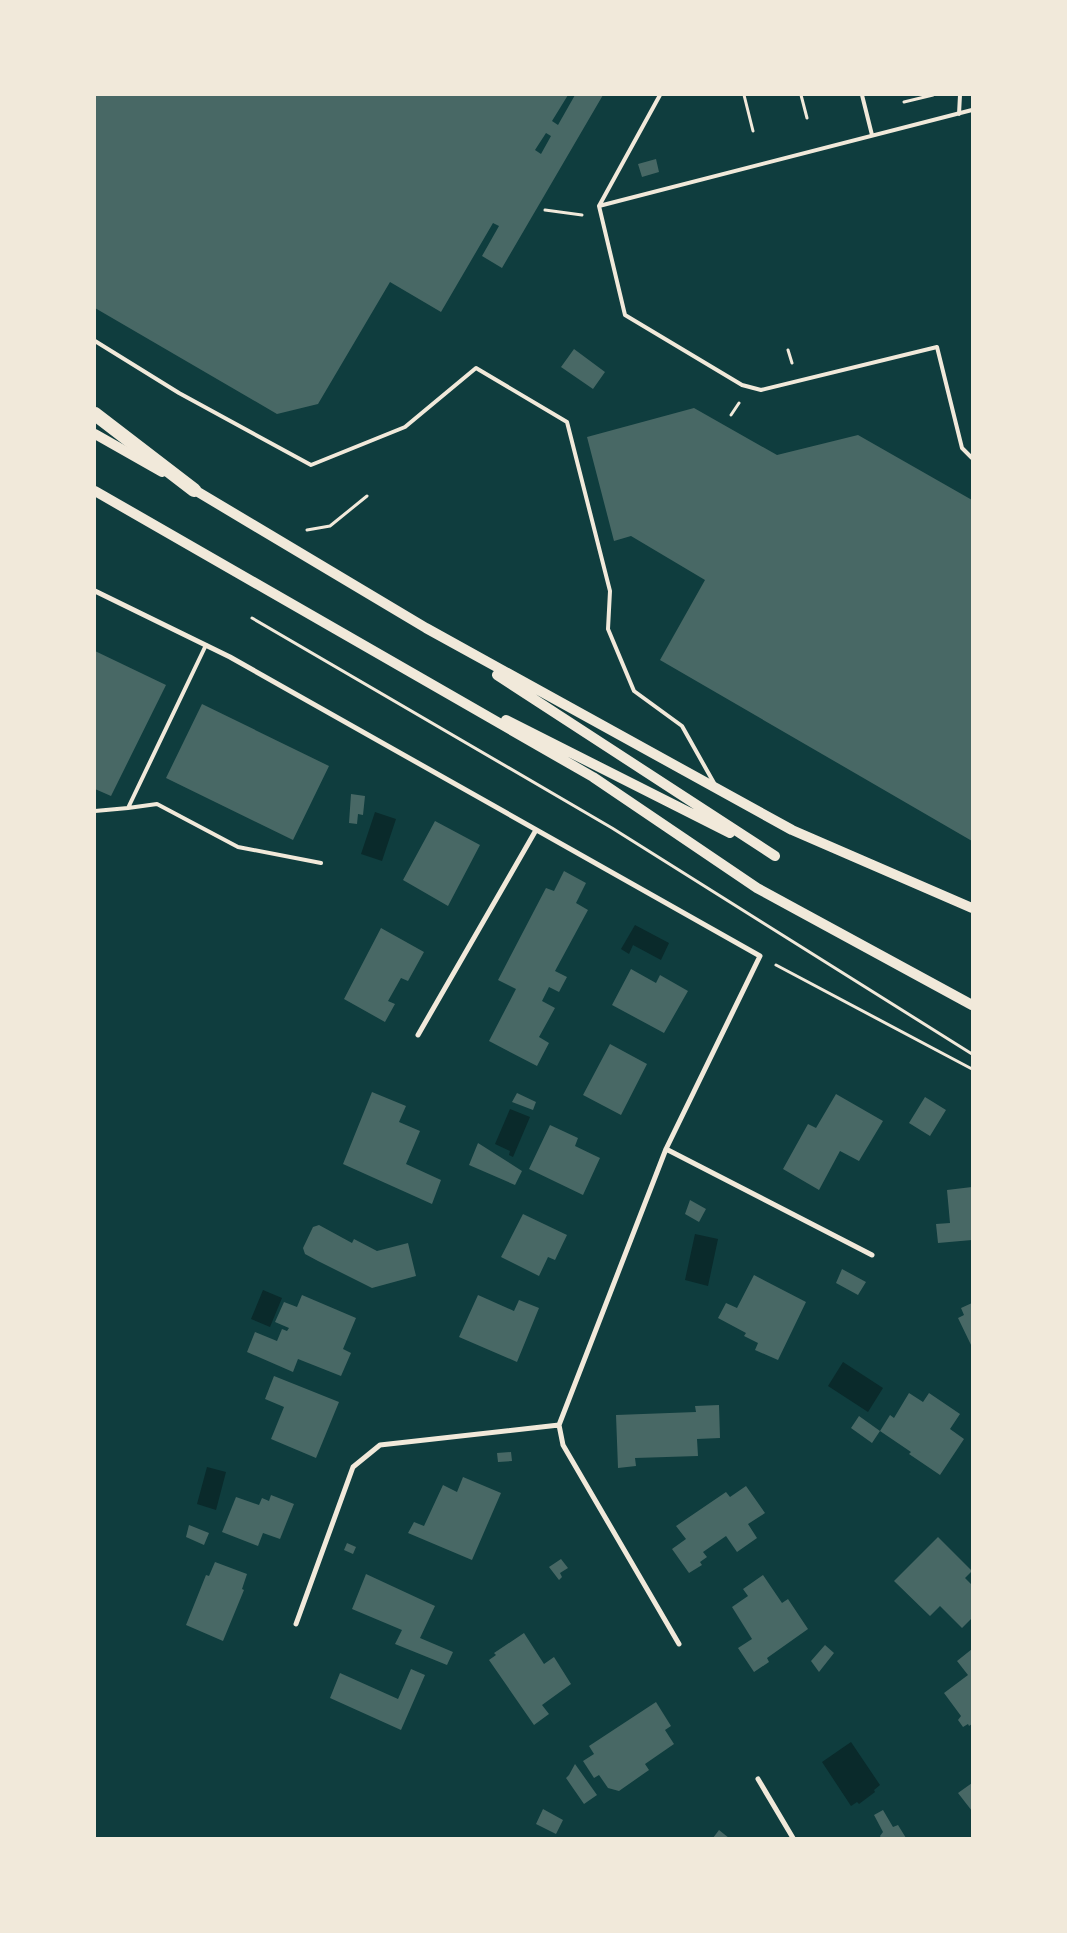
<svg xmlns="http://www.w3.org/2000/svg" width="1067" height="1933" viewBox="0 0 1067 1933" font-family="'Work Sans',sans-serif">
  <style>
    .water { fill: #0a2a2b }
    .building { fill: #486865; fill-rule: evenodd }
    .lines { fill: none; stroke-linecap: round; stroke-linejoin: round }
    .path { stroke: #f1e9da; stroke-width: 3 }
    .service { stroke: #f1e9da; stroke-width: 4 }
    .minor { stroke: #f1e9da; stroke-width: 5 }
    .secondary { stroke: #f1e9da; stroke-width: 10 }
    .trunk { stroke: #f1e9da; stroke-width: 14 }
  </style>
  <rect width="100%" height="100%" fill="#0f3d3e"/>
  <path class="water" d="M375,812L396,819L382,861L361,854Z
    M635,925L669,943L661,960L633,945L629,954L621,949Z
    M510,1109L530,1117L513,1157L509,1155L510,1151L495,1144Z
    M695,1234L718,1239L708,1286L685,1280Z
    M263,1290L282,1298L270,1327L251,1319Z
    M843,1362L883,1388L868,1412L828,1386Z
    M207,1467L226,1472L216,1510L197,1504Z
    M851,1742L880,1785L874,1790L875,1792L859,1804L857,1802L851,1806L822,1762Z"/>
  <path class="building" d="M95,95H568L552,121L558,125L575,95H603L502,268L482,256L499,226L493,223L441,312L390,282L318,404L277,414L95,308ZM546,133L551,136L541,154L535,150Z
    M656,159L659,172L642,177L638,164Z
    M574,349L605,372L593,389L561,367Z
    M694,408L777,455L858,435L972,500V841L660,660L705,580L631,536L614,541L587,437Z
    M95,651L166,685L111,796L95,789Z
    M202,704L329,766L293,840L166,778Z
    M351,794L365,796L363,815L358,814L357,824L349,823Z
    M435,821L480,845L448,906L403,880Z
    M564,871L586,883L576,903L588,910L555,971L567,977L559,992L549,987L542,1001L555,1008L539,1037L549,1043L537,1066L489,1041L516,989L498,980L546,888L554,891Z
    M381,928L424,952L408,981L401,978L388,1001L395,1004L385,1022L344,999Z
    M631,969L656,983L660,975L688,991L664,1033L612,1005Z
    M610,1044L647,1064L621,1115L583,1095Z
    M372,1092L406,1106L399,1122L420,1131L406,1164L441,1180L432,1204L343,1164Z
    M517,1093L536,1102L533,1110L512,1102Z
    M836,1094L883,1121L859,1161L840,1151L819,1190L783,1169L808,1124L816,1128Z
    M925,1097L946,1110L930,1136L909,1123Z
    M550,1125L578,1138L575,1146L600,1158L583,1195L529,1169Z
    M478,1143L522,1171L515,1185L469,1165Z
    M972,1187V1240L938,1243L936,1224L950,1223L947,1190Z
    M690,1200L706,1209L699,1222L685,1214Z
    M523,1214L567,1235L555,1260L548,1257L539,1276L501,1257Z
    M319,1225L352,1243L354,1239L377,1251L408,1243L416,1276L372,1288L318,1261L305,1254L303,1248L313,1227Z
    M842,1269L866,1282L858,1295L836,1283Z
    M754,1275L806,1302L778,1360L755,1350L758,1343L744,1336L746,1333L718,1318L726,1303L737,1308Z
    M302,1295L356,1318L343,1349L351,1353L341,1376L298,1359L293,1372L247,1352L255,1332L277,1341L282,1329L287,1331L289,1328L275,1322L284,1302L297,1307Z
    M478,1295L514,1311L519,1300L539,1308L517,1362L459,1337Z
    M972,1303V1347L958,1318L964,1315L961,1308Z
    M274,1376L339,1402L316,1458L271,1439L284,1407L265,1399Z
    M909,1393L923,1402L929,1393L960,1414L950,1429L964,1439L940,1475L909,1454L911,1452L880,1431L872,1443L851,1428L859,1416L880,1431L890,1415L894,1418Z
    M719,1405L720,1438L697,1439L698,1456L635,1458L636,1466L618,1468L616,1415L696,1412L695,1406Z
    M511,1452L512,1461L498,1462L497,1453Z
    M463,1477L501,1493L472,1560L408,1533L414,1522L424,1526L443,1485L457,1492Z
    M746,1486L765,1513L748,1524L757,1538L737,1552L726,1536L703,1552L707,1557L700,1562L702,1565L689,1573L672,1549L686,1539L676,1526L726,1492L730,1497Z
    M271,1495L294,1504L280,1539L263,1533L258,1546L222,1532L236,1497L259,1505L262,1498L269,1501Z
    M189,1525L209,1533L204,1545L186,1537Z
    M938,1537L972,1571L965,1578L972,1585V1618L962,1628L940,1606L930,1616L894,1581Z
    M347,1543L356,1547L353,1554L344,1550Z
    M561,1559L568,1568L560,1573L562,1577L559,1580L549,1567Z
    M215,1562L247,1574L242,1589L244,1590L223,1641L186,1625L206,1575L209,1576Z
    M366,1574L435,1606L420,1638L453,1652L447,1665L395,1644L402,1630L352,1609Z
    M763,1575L782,1603L788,1599L808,1629L767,1658L769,1662L754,1672L738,1648L752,1639L732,1607L748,1596L743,1589Z
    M524,1633L544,1664L554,1657L571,1684L542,1705L549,1714L534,1725L489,1660L496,1655L494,1653Z
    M825,1645L834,1653L819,1672L811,1661Z
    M972,1649V1724L969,1726L968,1724L963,1727L958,1720L961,1716L944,1693L968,1675L957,1661Z
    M411,1669L425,1675L401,1730L330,1698L340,1673L398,1699Z
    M656,1702L671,1726L665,1730L674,1744L645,1764L649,1770L619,1791L608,1788L599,1775L594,1778L583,1761L594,1754L589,1746Z
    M575,1764L597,1795L584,1804L566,1778L569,1775Z
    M972,1783V1811L958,1793Z
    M543,1809L563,1820L556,1834L536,1824Z
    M883,1810L893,1827L898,1825L906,1838H881L880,1836L883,1832L874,1815Z
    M719,1830L729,1838H713Z"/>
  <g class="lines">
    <path class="path" d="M744,95L753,131
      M801,95L807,118
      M904,102L933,95
      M545,210L582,215
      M788,350L792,363
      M731,415L739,403
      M307,530L330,526L367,496
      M252,618L612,828L972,1054
      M776,965L972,1069"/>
    <path class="service" d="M660,95L599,206L625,315L742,385L761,390L937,347L962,448L972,458
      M862,95L872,135
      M959,114L960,95
      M599,206L972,110
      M95,341L179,393L311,465L405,427L476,368L567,422L610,591L608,629L634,691L682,726L714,783
      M128,808L157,804L238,847L321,863
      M95,811L128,808L206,645"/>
    <path class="minor" d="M95,591L230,657L760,956L666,1149L559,1425L563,1445L679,1644
      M418,1035L536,830
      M666,1149L872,1255
      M296,1624L353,1467L380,1445L559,1425
      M758,1779L793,1838"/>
    <path class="secondary" d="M95,434L162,472
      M188,486L426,628L792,830L972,908
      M95,491L593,777L757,888L972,1005
      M497,675L775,856
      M506,720L730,833"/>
    <path class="trunk" d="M95,414L194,490"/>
  </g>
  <rect width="1067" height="1933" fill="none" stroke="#f1e9da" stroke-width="192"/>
</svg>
